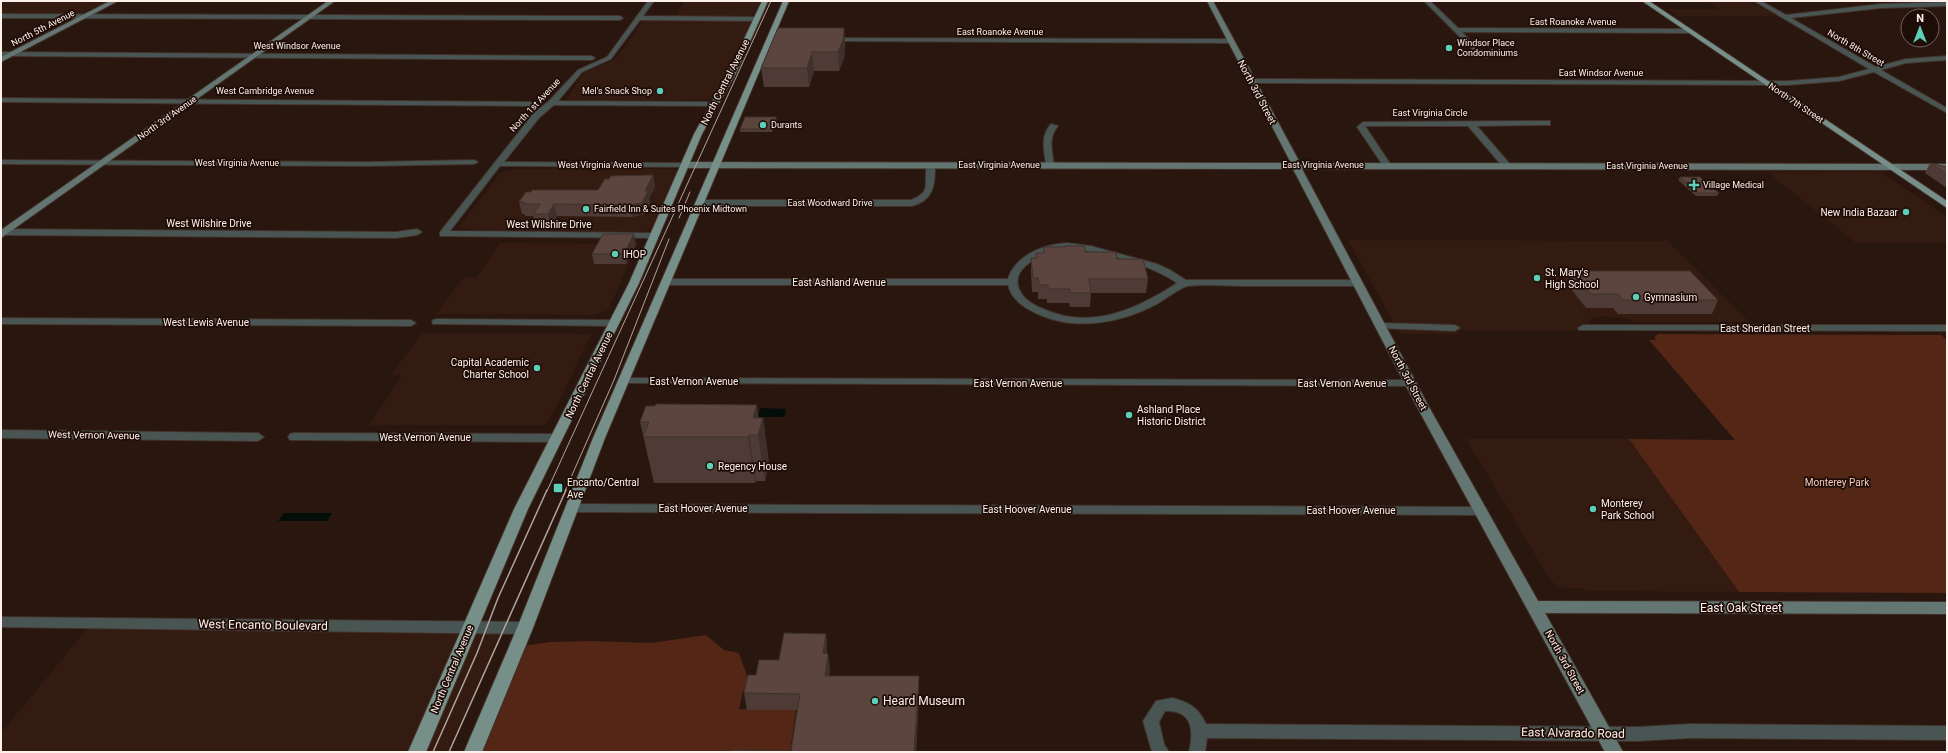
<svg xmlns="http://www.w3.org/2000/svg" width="1948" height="753" viewBox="0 0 1948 753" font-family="Roboto,sans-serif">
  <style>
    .built { fill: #341b12 }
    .green { fill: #532616 }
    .water { fill: #030e0b }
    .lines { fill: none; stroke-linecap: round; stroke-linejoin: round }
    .street-casing { stroke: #423029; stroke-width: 2 }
    .secondary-casing { stroke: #423029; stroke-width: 2 }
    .primary-casing { stroke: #423029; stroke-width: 2 }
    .street { fill: #495552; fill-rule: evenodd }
    .secondary { fill: #637671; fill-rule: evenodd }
    .primary { fill: #778f89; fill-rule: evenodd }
    .tram-far1 { stroke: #b2a39d; stroke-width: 1 }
    .tram { stroke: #b2a39d; stroke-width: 1.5 }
    .wall { fill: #4e3b35 }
    .shaded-wall { fill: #40302b }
    .building { fill: #5b453e; stroke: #40302b }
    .poi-dot { fill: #5dceb8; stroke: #1e0d07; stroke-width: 1.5 }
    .labels { text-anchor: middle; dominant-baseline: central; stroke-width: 3.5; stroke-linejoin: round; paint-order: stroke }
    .far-street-label { font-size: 9px; fill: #fef0eb; stroke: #1e0d07 }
    .far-poi-label { font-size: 9px; fill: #fef0eb; stroke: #1e0d07; text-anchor: start }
    .street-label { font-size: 10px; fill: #fef0eb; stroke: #1e0d07 }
    .poi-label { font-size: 10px; fill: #fef0eb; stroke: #1e0d07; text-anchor: start }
    .park-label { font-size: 10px; fill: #f7cdbf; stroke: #1e0d07 }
    .near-street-label { font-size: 12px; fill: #fef0eb; stroke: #1e0d07 }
    .near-poi-label { font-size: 12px; fill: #fef0eb; stroke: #1e0d07; text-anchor: start }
  </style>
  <rect width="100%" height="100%" fill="#28160f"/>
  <path class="built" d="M1,1H108L79,14H1Z
    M685,1H762L755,15L752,16H676Z
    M1707,1H1751L1777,16H1678L1667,9H1719Z
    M651,20L749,21L751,23L726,78L713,99L710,100H566L585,72L612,61L617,57L642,22Z
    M514,169H670L676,171L677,174L654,228L645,232L461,229L459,227L500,173Z
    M1767,172H1874L1882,173L1947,217V243H1856Z
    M1348,240L1668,241L1749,322H1637L1623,318L1602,316L1595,317L1589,321V325L1593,330H1457L1458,334H1400Z
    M500,243L638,244L608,310L594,315L436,314L463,278H476Z
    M422,333L591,334L560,400L546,425H369L402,376L391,375Z
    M1466,439H1629L1739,592L1586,591L1584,588H1565L1556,585L1549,578Z
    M92,623L505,628L449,752H1V733Z"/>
  <path class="green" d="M1658,334L1941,335L1947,340V593L1739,592L1629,439L1735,440L1649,340H1656L1654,337Z
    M706,635L724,650L739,653L752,690L743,691L739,709L796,710L790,752H473L516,647L550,642L590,641L651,643Z"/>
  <path class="water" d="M761,408L786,409L784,417H757Z
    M284,513H332L327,521H278Z"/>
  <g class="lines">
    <defs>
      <path id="street" d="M648,1H654L643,16L757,17L760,19L757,21L640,20L611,59L582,72L558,101L714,102L718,104L717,106L554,105L539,118L504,162L685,163L689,165L688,167L500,166L450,231L654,233L657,234V238L440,236V232L533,114L549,101L578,70L607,57Z
        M1424,1H1430L1458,28L1689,29L1692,31L1689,33L1462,32L1478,49L1488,55L1489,56L1486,58L1474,51Z
        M1754,1H1761L1786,15L1881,4L1947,2V6L1881,8L1791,18L1876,67L1906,59L1947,56V60L1906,63L1881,70L1947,108V113L1874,72L1839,81L1788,85L1252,83L1248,81L1252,79L1788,81L1839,77L1869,69Z
        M1,14L620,16L623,18L620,20L1,18Z
        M831,38L1230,39L1233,41L1230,43L829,41L828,40Z
        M1,52L592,56L595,58L592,60L1,56Z
        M1,98L530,102L534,104L530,106L1,102Z
        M1547,121H1550V125L1477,126L1510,164L1511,166L1507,168H1504L1468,126H1365L1391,165L1387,167H1384L1357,127L1363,122Z
        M1051,124L1058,126C1048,138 1052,150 1054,165L1050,167L1046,165C1044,150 1040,136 1051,124Z
        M1,160L369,162L474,160L478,162L474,164L369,166L1,164Z
        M928,163H934L935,165C935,185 934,200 912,206H699L695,203L699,200H911C935,191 921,180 928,163Z
        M1,229L396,232L417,229L422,232L417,235L396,238L1,235Z
        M1067,243L1091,246L1157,264L1170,270L1186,280H1358L1363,283L1358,286C1320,286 1281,286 1243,286C1225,286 1206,284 1188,286C1181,287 1164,300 1157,304C1122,323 1077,331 1040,315C1026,309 1012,301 1008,285H666L661,282L666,279H1008C1015,255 1045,244 1067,243ZM1067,249C1099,250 1151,265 1177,283C1139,308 1092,330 1046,310C1036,306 1025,301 1020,291C1007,266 1049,250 1067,249Z
        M1,318L411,320L416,323L411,326L1,324Z
        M437,319L614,320L619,323L614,326L433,324L432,322L433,320Z
        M1381,323L1455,325L1460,328L1455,331L1377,328L1376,326L1377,324Z
        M1583,325H1947V331L1579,330L1578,328Z
        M625,378L1411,380L1417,383L1411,386L621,383L619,381Z
        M1,430L258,433L264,437L258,441L1,438Z
        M294,433L557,434L563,438L557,442L290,440L288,437L290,434Z
        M572,504L1481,507L1486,508L1487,511L1486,514L1481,515L572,512L567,511L566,508L567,505Z
        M1,617L525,622L530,624L532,628L530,632L525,634L1,627Z
        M1172,698C1189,702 1199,708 1206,724L1637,727L1691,724L1947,726V740L1691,738L1637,741L1207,738L1205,752H1189C1194,731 1193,710 1165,711L1159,722L1164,744L1169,752H1152L1143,721L1156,701Z"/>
      <path id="secondary" d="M110,1H118L1,62V57Z
        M328,1H335L1,238V230Z
        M1207,1H1213L1300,163L1947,164V170L1302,169L1429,407L1538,601L1947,602V614L1545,613L1623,752H1605L1417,407L1293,169L685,168L681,165L685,162L1291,163Z"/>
      <path id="primary" d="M762,1H768L736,73L702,134L639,283L528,509L426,752H408L514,509L629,283L694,134L728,73Z
        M783,1H789L605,438L533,628L482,752H464L517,628L593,438Z
        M1642,1H1649L1947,201V208Z"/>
    </defs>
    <use href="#street" class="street-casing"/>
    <use href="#secondary" class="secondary-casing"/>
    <use href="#primary" class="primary-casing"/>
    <use href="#street" class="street"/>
    <use href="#secondary" class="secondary"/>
    <use href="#primary" class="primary"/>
    <path class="tram-far1" d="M679,218L690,192
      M547,491L771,1
      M565,491L614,380L669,239"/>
    <path class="tram" d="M433,752L477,653L498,598L547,490
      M449,752L566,490"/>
  </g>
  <path class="wall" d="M844,28L845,46L844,59L839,71H814L809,87H764L761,68Z
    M777,120L772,132H740V129Z
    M1930,163L1947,167V188L1925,173Z
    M653,175L655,187L649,198L650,203L644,214L632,217L557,216L551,226H536L533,216H525V214H522L519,202L598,190L609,179Z
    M1680,177L1719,193L1717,196H1696L1678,180Z
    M636,244L626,264H594L592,254Z
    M1044,247L1085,252L1117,259L1148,279L1146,293H1091L1090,307H1070L1069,303H1047V299H1038V292H1032L1031,272V258H1036V253H1044Z
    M1573,271L1718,300L1712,314H1618L1613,308H1586L1568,285Z
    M763,418L769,464L765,481H756L755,483H654L640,422Z
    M826,634L827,650V654H828L830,670L829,676H919V693L916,752H732L791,751L797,710H747L744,693L756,675L779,660Z"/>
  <path class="shaded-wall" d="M844,28L845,46L844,59L839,71L838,52Z
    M812,52L814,71L809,87L807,68Z
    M776,117L777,120L772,132V129Z
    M653,175L655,187L649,198L650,203L644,214L632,217L630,205L645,191Z
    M554,204L557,216L551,226L548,214Z
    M634,234L636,244L626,264L624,254Z
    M757,405L760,427L763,418L769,464L765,481L758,435L753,418Z
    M749,435L756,481L755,483L748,437Z
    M826,634L827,650L825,670L823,653Z
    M828,654L830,670L827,692L825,676Z
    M919,676V693L916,752H914Z"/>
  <path class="building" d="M778,28H844L843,40L838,52H812L807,68H761Z
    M745,117H776L772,129H740Z
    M1930,163L1947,167V174Z
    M653,175L645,191H648L642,203L630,205L554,204L548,214H533L540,204H522L524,202H519L526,192H531L532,190H598L605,179H609L611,176Z
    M1680,177H1700L1719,193H1698Z
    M603,234H634L624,254H592Z
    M1065,246H1084L1085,252H1116L1117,259H1143L1148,279H1089L1091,293H1070V289H1048V285H1039L1038,278H1033L1031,258H1037L1036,253H1044V247H1065Z
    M1573,271H1690L1718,300H1623L1618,294H1591Z
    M656,404L757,405L753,418H763L758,435H749L748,437H643L649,422H640L646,406H655Z
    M784,633L826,634L823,653L828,654L825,676H919L914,752H732V750L791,751L800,694L744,693L748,675H756L759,660H779Z"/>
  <g class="poi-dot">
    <circle cx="1449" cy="48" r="4"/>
    <circle cx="660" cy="91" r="4"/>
    <circle cx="763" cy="125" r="4"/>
    <path d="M1692 179h4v4h4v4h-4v4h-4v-4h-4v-4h4z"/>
    <circle cx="586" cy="209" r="4"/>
    <circle cx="1906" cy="212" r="4"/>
    <circle cx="615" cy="254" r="4"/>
    <circle cx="1537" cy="278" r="4"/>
    <circle cx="1636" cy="297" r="4"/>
    <circle cx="537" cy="368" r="4"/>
    <circle cx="1129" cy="415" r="4"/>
    <circle cx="710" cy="466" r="4"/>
    <rect x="553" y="483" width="10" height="10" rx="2"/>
    <circle cx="1593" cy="509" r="4"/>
    <circle cx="875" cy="701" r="4"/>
  </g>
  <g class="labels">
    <g class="far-street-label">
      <text x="1573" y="22">East Roanoke Avenue</text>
      <text transform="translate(43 28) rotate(-27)">North 5th Avenue</text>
      <text x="1000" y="32">East Roanoke Avenue</text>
      <text x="297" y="46">West Windsor Avenue</text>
      <text transform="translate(1856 48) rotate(30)">North 8th Street</text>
      <text x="1601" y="73">East Windsor Avenue</text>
      <text x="265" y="91">West Cambridge Avenue</text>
      <text transform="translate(1796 103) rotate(34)">North 7th Street</text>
      <text transform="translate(535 105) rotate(-47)">North 1st Avenue</text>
      <text x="1430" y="113">East Virginia Circle</text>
      <text transform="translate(167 118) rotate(-35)">North 3rd Avenue</text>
      <text x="237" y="163">West Virginia Avenue</text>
      <text x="600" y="165">West Virginia Avenue</text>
      <text x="999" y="165">East Virginia Avenue</text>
      <text x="1323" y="165">East Virginia Avenue</text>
      <text x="1647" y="166">East Virginia Avenue</text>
      <text x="830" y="203">East Woodward Drive</text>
    </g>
    <g class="far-poi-label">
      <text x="1457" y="43">Windsor Place<tspan x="1457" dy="10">Condominiums</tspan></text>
      <text x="652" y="91" text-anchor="end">Mel's Snack Shop</text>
      <text x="771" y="125">Durants</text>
      <text x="1703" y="185">Village Medical</text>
      <text x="594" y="209">Fairfield Inn &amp; Suites Phoenix Midtown</text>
    </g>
    <g class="street-label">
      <text transform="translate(725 82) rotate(-63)">North Central Avenue</text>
      <text transform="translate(1257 92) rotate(62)">North 3rd Street</text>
      <text x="209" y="223">West Wilshire Drive</text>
      <text x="549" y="224">West Wilshire Drive</text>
      <text x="839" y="282">East Ashland Avenue</text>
      <text x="206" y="322">West Lewis Avenue</text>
      <text x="1765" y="328">East Sheridan Street</text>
      <text transform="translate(589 375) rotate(-64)">North Central Avenue</text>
      <text transform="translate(1408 378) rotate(62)">North 3rd Street</text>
      <text x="694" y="381">East Vernon Avenue</text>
      <text x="1018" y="383">East Vernon Avenue</text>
      <text x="1342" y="383">East Vernon Avenue</text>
      <text transform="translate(94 435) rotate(1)">West Vernon Avenue</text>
      <text x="425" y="437">West Vernon Avenue</text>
      <text x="703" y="508">East Hoover Avenue</text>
      <text x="1027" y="509">East Hoover Avenue</text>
      <text x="1351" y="510">East Hoover Avenue</text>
      <text transform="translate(1565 662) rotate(61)">North 3rd Street</text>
      <text transform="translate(452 669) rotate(-67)">North Central Avenue</text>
    </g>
    <g class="poi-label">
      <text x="1898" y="212" text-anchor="end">New India Bazaar</text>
      <text x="623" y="254">IHOP</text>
      <text x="1545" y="272">St. Mary's<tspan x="1545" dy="12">High School</tspan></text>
      <text x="1644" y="297">Gymnasium</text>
      <text x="529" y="362" text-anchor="end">Capital Academic<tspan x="529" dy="12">Charter School</tspan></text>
      <text x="1137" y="409">Ashland Place<tspan x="1137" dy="12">Historic District</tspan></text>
      <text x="718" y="466">Regency House</text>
      <text x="567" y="482">Encanto/Central<tspan x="567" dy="12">Ave</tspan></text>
      <text x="1601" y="503">Monterey<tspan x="1601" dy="12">Park School</tspan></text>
    </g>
    <g class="park-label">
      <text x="1837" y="482">Monterey Park</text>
    </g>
    <g class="near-street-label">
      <text x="1741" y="608">East Oak Street</text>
      <text transform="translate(263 625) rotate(1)">West Encanto Boulevard</text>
      <text transform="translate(1573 733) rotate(1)">East Alvarado Road</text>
    </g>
    <g class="near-poi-label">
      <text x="883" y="701">Heard Museum</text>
    </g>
  </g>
  <rect width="1948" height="753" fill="none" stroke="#fef0eb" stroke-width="4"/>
  <g transform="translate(1920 28)"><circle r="19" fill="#1e0d07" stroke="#786862"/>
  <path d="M0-3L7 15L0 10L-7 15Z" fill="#5dceb8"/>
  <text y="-6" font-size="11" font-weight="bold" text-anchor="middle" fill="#fef0eb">N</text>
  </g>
</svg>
